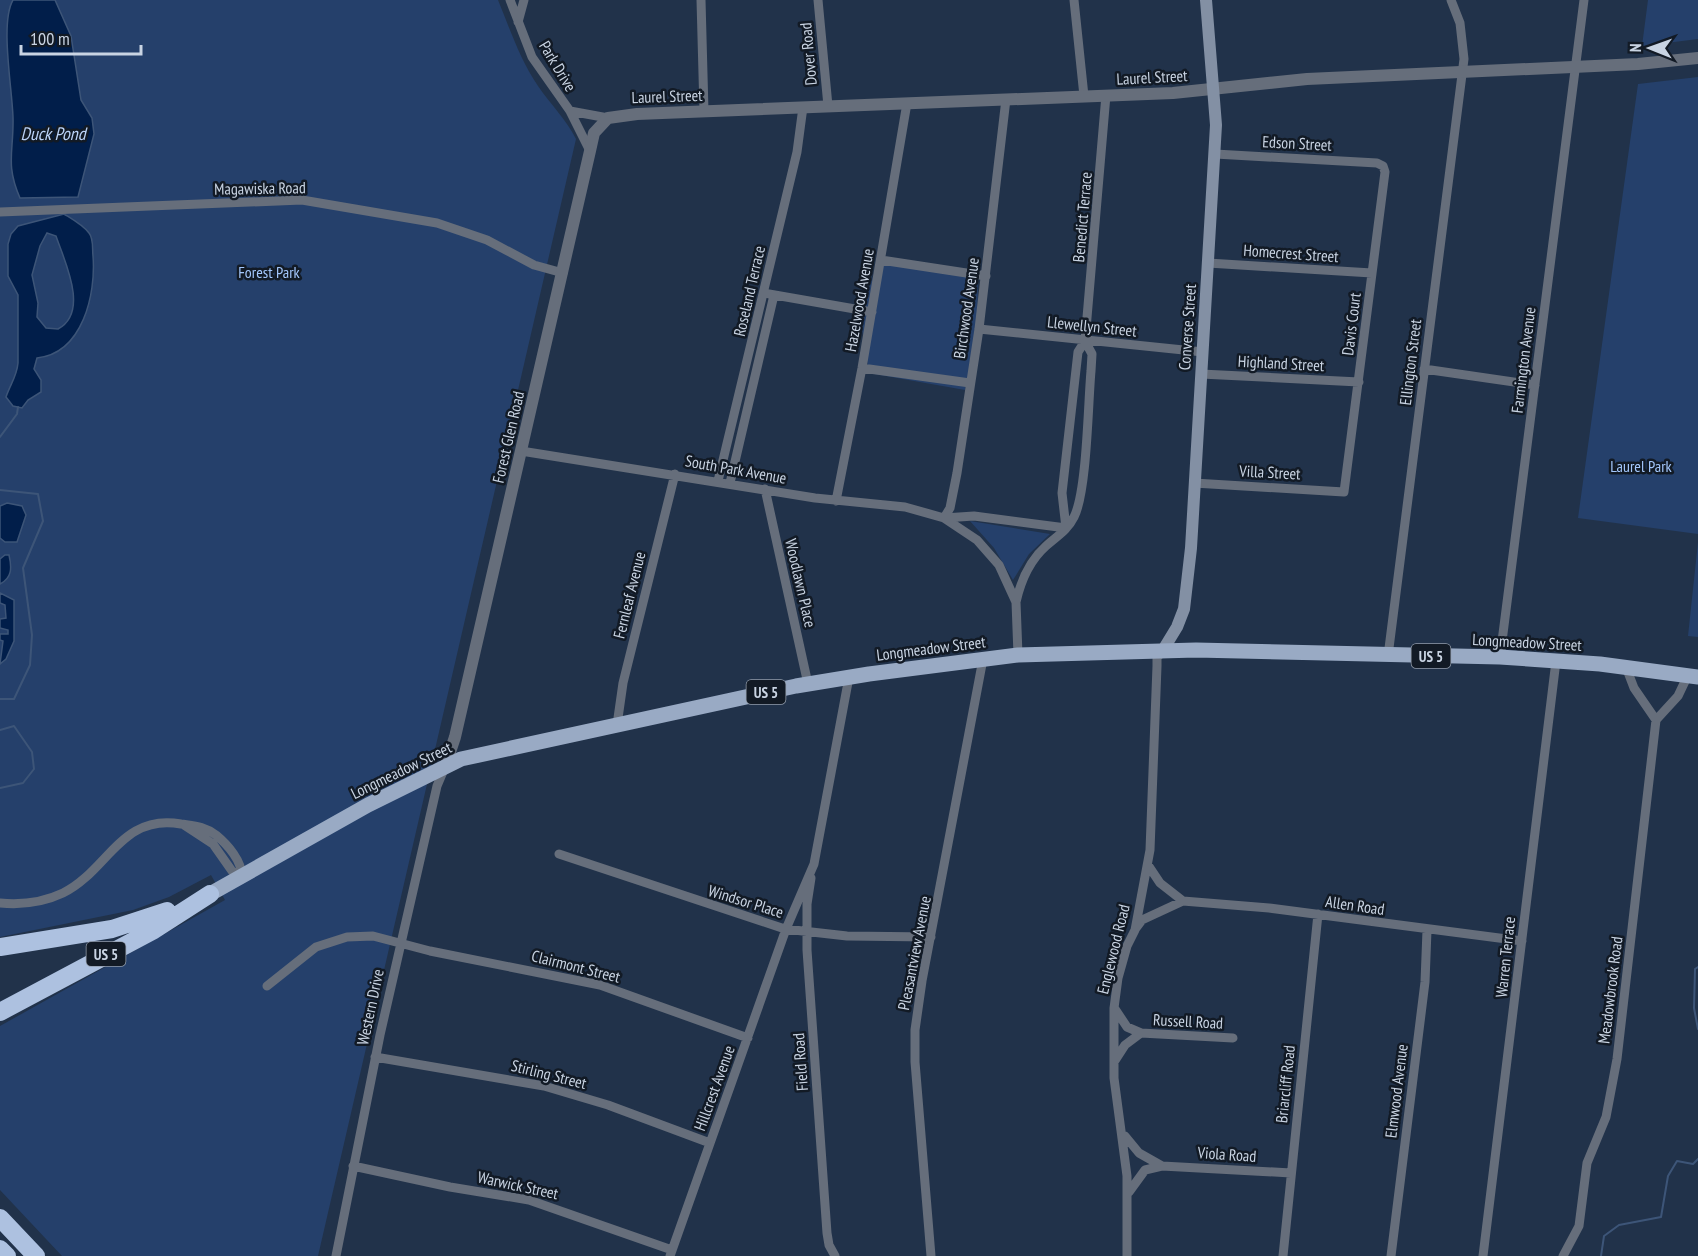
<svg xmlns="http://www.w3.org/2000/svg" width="1698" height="1256" viewBox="0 0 1698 1256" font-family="'PT Sans Narrow',sans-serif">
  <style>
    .green { fill: #25406b }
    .water { fill: #011e4a; stroke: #3d5578; stroke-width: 1.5; fill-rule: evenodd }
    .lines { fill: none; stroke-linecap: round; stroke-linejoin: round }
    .stream { stroke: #3d5578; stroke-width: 2 }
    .minor { stroke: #666e7b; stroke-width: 9 }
    .tertiary { stroke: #666e7b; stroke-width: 12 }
    .secondary { stroke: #8390a4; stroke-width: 12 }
    .primary { stroke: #99aac4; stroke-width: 15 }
    .motorway { stroke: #adc1e0; stroke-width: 18 }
    .labels { text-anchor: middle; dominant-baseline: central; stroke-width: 5; stroke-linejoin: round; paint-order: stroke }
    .shield { fill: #121a25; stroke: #929caa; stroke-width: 1.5 }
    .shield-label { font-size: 15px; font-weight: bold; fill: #c9d4e3 }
    .street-label { font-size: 16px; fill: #c9d4e3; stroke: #121a25 }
    .park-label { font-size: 16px; fill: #a3c7fc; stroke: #121a25 }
    .water-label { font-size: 18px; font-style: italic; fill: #bad2f6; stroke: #121a25 }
  </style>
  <rect width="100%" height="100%" fill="#21324a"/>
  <path class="green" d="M0,0H498C510,29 520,60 538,86C551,105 566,119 576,139L318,1256H62L0,1190V1026L225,900L211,875L169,897L133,910L0,937Z
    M1648,0H1698V39L1642,46Z
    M1698,77V534L1578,518L1638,84Z
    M878,262L978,276L977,347L965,390L869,373L860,315Z
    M970,521L1050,534L1029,554L1013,580L994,548Z
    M1698,542V637L1688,636Z"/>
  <path class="water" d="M13,0H55L71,36L81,100L92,118L94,134L78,197L20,198C5,164 14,151 13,117C12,87 0,22 13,0Z
    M64,214C72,219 83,225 89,233C94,239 92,249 93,256C96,294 83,353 37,358L34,369L41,380V392L28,400L22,408L13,406L6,397C10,385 17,376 18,363V295L8,276V244L11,234L18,226ZM47,233L56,236C64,260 90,312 58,329L46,328L37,317L38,303L32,275L40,246Z
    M7,503L22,506L26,515L17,542H5L0,538V506Z
    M5,555H9C12,568 12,578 0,584V559Z
    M0,593L14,600V641L6,659L0,664L3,641L0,640V634H8V630L0,628V619L6,618L5,605L0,603Z"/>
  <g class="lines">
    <path class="stream" d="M0,437L17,414L18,407
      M0,490L38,494L43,521L23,568L32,635L30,665L14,699H0
      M0,730L14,726L32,752L34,769L23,783L0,788
      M1698,967L1695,969L1694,1008L1698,1029
      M1601,1256L1604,1236L1619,1225L1661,1217L1668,1176L1677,1161L1693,1164L1698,1159"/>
    <path class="minor" d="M510,0L532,57L570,111L590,151
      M701,0L704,111
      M818,0L828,106
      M1074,0L1084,96
      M518,22L524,0
      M570,111L608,118
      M0,212L302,200L437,223L487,240L534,265L563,273
      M881,260L986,276
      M1208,263L1372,273
      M769,294L872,312
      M979,329L1203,352
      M862,368L970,383
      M1424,369L1535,385
      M1201,374L1359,382
      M521,451L815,498L905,507L944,518L977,540L999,565L1016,602L1018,655
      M718,481L797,152L803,107
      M730,483L774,295
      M1194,483L1344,492L1385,172L1383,166L1377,163L1215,154
      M765,489L808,684
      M836,501L862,368L907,103
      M944,518L950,508L957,473L979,329L1006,99
      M944,518L974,516L1066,528
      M1066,528L1062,493L1078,352L1085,341L1106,95
      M1016,602C1021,580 1029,561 1046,546C1057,536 1067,531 1074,517C1087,492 1088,403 1091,371L1092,354L1085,341
      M1388,656L1464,59L1460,23L1451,0
      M1500,657L1584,0
      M1656,720L1678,696L1688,675
      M617,725L623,683L675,474
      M559,854L785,929L847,936L931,937
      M1148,865L1160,883L1183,901L1269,908L1522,941
      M811,878L807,904V950L827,1233L829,1245L835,1256
      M0,903C21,905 44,902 63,893C108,871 121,813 181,824C195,826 204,826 216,835C228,845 242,861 242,877L232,871L213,844L184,825
      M1136,928L1142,920L1183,901
      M267,986L316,947L347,937L373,936L430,951L600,985L748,1038
      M1115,1009L1127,1027L1141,1033
      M375,1057L544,1086L608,1105L710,1143
      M1114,1062L1125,1045L1141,1033L1233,1038
      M1125,1136L1139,1153L1162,1166
      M353,1166L450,1187L529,1200L672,1250
      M1129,1192L1145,1170L1162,1166L1291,1173
      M336,1256L380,1035L437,786L445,767
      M670,1256L786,929L814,864L849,677
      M931,1256L915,1062V1030L922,981L983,659
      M1127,1256V1176L1114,1078V1008L1118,978L1127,946L1135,930L1150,850L1157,666V658L1163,650
      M1283,1256L1318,914
      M1391,1256L1425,982L1427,930
      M1483,1256L1556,661
      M1563,1256L1579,1226L1587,1163L1606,1117L1617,1059L1656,720L1634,688L1626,667"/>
    <path class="tertiary" d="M445,767L455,737L590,151L594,133L608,118L637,114L1173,93L1307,79L1638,64L1698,58"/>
    <path class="secondary" d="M1163,650L1177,627L1184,609L1191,548L1216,125L1206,0"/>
    <path class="primary" d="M210,894L368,805L461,759L796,686L869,674L1018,655L1196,650L1500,657L1600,664L1698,677"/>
    <path class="motorway" d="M0,947L112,929L167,911
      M0,1012L154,930L210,894
      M0,1218L36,1256
      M0,1249L7,1256"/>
  </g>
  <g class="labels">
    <g class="shield">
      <rect x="1411.5" y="644" width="39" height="24" rx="4.5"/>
      <rect x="746.5" y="680" width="39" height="24" rx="4.5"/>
      <rect x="86.5" y="942" width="39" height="24" rx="4.5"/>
    </g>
    <g class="shield-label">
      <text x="1431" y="656">US 5</text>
      <text x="766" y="692">US 5</text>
      <text x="106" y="954">US 5</text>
    </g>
    <g class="street-label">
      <text transform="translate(808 54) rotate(-95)">Dover Road</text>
      <text transform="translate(558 66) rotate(59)">Park Drive</text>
      <text transform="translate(1152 77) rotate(-3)">Laurel Street</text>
      <text transform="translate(667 96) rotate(-2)">Laurel Street</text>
      <text transform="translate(1297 143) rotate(3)">Edson Street</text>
      <text transform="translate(260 188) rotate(-1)">Magawiska Road</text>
      <text transform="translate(1082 217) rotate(-85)">Benedict Terrace</text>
      <text transform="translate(1291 253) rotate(4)">Homecrest Street</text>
      <text transform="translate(749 291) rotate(-77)">Roseland Terrace</text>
      <text transform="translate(859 300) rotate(-80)">Hazelwood Avenue</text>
      <text transform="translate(966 308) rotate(-82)">Birchwood Avenue</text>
      <text transform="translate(1351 324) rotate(-83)">Davis Court</text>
      <text transform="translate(1092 326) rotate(6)">Llewellyn Street</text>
      <text transform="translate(1187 327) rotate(-86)">Converse Street</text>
      <text transform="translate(1523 360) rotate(-83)">Farmington Avenue</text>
      <text transform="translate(1410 362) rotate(-83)">Ellington Street</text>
      <text transform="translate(1281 363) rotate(3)">Highland Street</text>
      <text transform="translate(508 437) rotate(-77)">Forest Glen Road</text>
      <text transform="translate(736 469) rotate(10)">South Park Avenue</text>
      <text transform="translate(1270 472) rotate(3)">Villa Street</text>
      <text transform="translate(801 583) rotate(77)">Woodlawn Place</text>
      <text transform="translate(629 595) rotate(-76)">Fernleaf Avenue</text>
      <text transform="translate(1527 642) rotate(3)">Longmeadow Street</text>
      <text transform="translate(931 648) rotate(-7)">Longmeadow Street</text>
      <text transform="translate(401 770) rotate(-26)">Longmeadow Street</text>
      <text transform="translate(746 901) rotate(17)">Windsor Place</text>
      <text transform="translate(1355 905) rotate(8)">Allen Road</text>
      <text transform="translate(1113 949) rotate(-76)">Englewood Road</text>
      <text transform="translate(914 953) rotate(-79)">Pleasantview Avenue</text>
      <text transform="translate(1505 957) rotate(-84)">Warren Terrace</text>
      <text transform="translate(576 966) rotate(14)">Clairmont Street</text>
      <text transform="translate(1610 990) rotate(-83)">Meadowbrook Road</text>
      <text transform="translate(370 1007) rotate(-78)">Western Drive</text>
      <text transform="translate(1188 1021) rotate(3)">Russell Road</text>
      <text transform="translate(800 1062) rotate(-94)">Field Road</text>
      <text transform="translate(549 1074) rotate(14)">Stirling Street</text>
      <text transform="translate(1285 1084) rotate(-84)">Briarcliff Road</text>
      <text transform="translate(714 1088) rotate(-70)">Hillcrest Avenue</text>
      <text transform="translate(1396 1091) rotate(-83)">Elmwood Avenue</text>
      <text transform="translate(1227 1154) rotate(4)">Viola Road</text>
      <text transform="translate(518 1185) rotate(12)">Warwick Street</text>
    </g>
    <g class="park-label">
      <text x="269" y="272">Forest Park</text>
      <text x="1641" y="466">Laurel Park</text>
    </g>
    <g class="water-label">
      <text x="53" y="133">Duck Pond</text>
    </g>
  </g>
  <g transform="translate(1650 48) rotate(271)" stroke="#121a25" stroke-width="4.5" paint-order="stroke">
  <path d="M0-4.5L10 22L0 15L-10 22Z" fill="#c9d4e3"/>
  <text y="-9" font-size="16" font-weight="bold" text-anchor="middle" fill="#c9d4e3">N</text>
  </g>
  <path d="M21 45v9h120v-9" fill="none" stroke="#c9d4e3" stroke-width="3"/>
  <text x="30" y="45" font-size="18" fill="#c9d4e3" stroke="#121a25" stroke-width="4.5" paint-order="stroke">100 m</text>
</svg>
